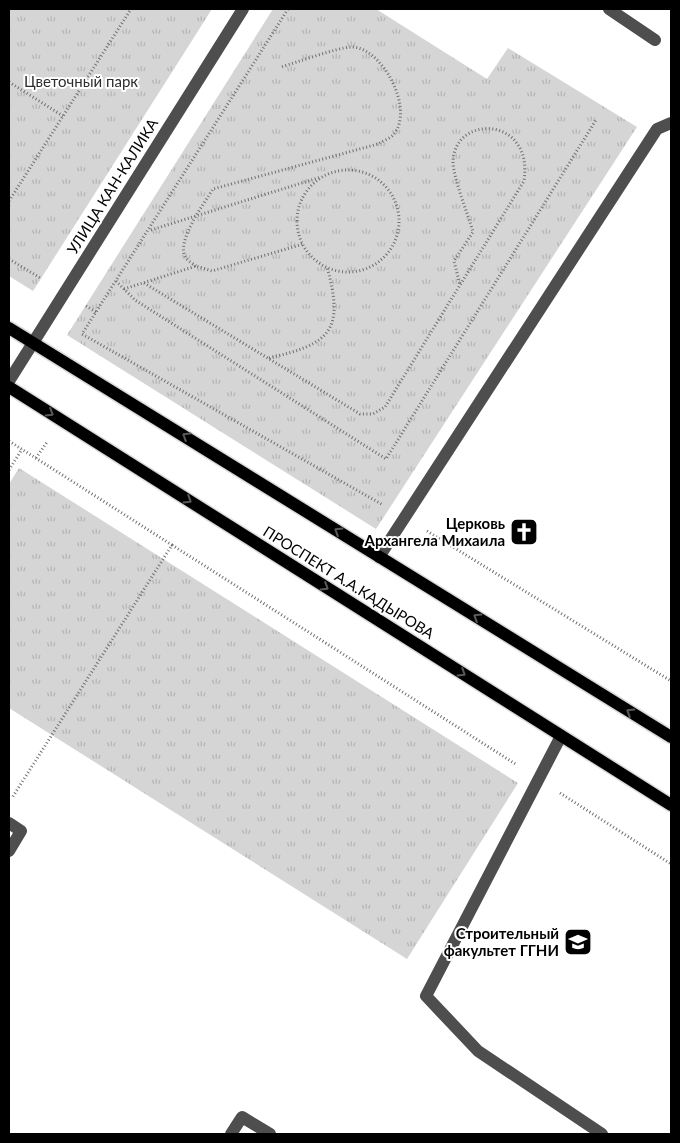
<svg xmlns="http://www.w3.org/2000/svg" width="680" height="1143" viewBox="0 0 680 1143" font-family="Lato,sans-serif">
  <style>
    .park { fill: url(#park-tufts) }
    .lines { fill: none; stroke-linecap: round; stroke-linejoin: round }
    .major-casing { stroke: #dbdbdb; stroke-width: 15 }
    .path { stroke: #707070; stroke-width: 3; stroke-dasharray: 1 2.5; stroke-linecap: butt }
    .minor { stroke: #4e4e4e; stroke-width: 12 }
    .major { stroke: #000; stroke-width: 12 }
    .oneway { stroke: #595959 }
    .labels { text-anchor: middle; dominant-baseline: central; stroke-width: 4; stroke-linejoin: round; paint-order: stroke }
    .park-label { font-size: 15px; fill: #2c2c2c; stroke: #fff }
    .street-label { font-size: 15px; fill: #000; stroke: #fff }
    .poi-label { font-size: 15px; font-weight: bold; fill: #000; stroke: #fff; text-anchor: end }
  </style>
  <defs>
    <pattern id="park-tufts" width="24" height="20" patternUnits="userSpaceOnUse" patternTransform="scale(1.25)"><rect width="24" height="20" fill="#d5d5d5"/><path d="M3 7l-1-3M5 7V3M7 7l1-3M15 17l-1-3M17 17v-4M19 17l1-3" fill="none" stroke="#b5b5b5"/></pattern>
  </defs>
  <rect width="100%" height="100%" fill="#fff"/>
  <path class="park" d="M9,9H212L33,291L9,276Z
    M273,9H376L487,79L508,48L637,127L376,529L67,335Z
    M19,468L518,783L407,959L9,708V484Z"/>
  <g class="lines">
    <defs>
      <path id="major" d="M9,328L671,737
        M9,387L671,805"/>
    </defs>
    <use href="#major" class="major-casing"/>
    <path class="path" d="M288,9L82,334L383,505
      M9,82L63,116
      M297 221a51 51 0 1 1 102 0a51 51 0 1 1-102 0Z
      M9,201L131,9
      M151,230L321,177
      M9,259L42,279
      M196,266C193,264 188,261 186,258C175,242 204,204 213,189L378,144C383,141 391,138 394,134C415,108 381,46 351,47C336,48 298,62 281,67
      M116,281L135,300L386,459L596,120
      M144,283L360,414H373L385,407L524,181C534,116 455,114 453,161C453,178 468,214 473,232L454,261L460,285
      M124,289L196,266L212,271L303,244
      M86,306L96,312
      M269,358C330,344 345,331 327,267
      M9,441L172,545L12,798
      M36,458L47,442
      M9,470L22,449
      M427,531L671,681
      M172,545L517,765
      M560,793L671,864"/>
    <path class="minor" d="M609,9L655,40
      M9,381L243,9
      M379,557L657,129L671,123
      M561,736L426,996L478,1051L602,1134
      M9,823L21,831L9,851
      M231,1134L242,1117L270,1134"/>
    <use href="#major" class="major"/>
  </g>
  <defs><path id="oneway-chevron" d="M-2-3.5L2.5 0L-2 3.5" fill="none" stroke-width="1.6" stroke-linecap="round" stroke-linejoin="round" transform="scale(1.25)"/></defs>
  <g class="oneway">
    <use href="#oneway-chevron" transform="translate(50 413) rotate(32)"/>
    <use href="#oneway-chevron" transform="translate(186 436) rotate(-148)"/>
    <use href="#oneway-chevron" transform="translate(188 500) rotate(32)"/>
    <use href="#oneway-chevron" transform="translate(338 531) rotate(-148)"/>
    <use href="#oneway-chevron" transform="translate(325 587) rotate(32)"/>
    <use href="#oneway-chevron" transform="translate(477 617) rotate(-148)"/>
    <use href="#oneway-chevron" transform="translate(462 673) rotate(32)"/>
    <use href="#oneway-chevron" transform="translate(630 712) rotate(-148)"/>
  </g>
  <defs>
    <symbol id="church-square" viewBox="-11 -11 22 22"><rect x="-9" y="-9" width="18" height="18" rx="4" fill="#000" stroke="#fff"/><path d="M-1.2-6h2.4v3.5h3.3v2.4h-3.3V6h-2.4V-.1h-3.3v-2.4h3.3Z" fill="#fff"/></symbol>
    <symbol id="university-square" viewBox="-11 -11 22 22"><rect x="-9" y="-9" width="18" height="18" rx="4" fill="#000" stroke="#fff"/><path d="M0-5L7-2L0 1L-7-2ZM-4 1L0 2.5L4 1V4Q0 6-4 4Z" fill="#fff"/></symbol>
  </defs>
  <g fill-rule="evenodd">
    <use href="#church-square" x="508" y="516" width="32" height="32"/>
    <use href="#university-square" x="562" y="926" width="32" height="32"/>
  </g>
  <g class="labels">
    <g class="park-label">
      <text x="81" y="81">Цветочный парк</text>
    </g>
    <g class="street-label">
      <text transform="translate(112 186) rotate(-58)">УЛИЦА КАН-КАЛИКА</text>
      <text transform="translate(349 582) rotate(32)">ПРОСПЕКТ А.А.КАДЫРОВА</text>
    </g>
    <g class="poi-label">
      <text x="505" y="523">Церковь<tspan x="505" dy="17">Архангела Михаила</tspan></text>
      <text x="559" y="933">Строительный<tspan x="559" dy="17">факультет ГГНИ</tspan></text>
    </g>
  </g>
  <rect width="680" height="1143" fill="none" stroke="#000000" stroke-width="20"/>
</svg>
